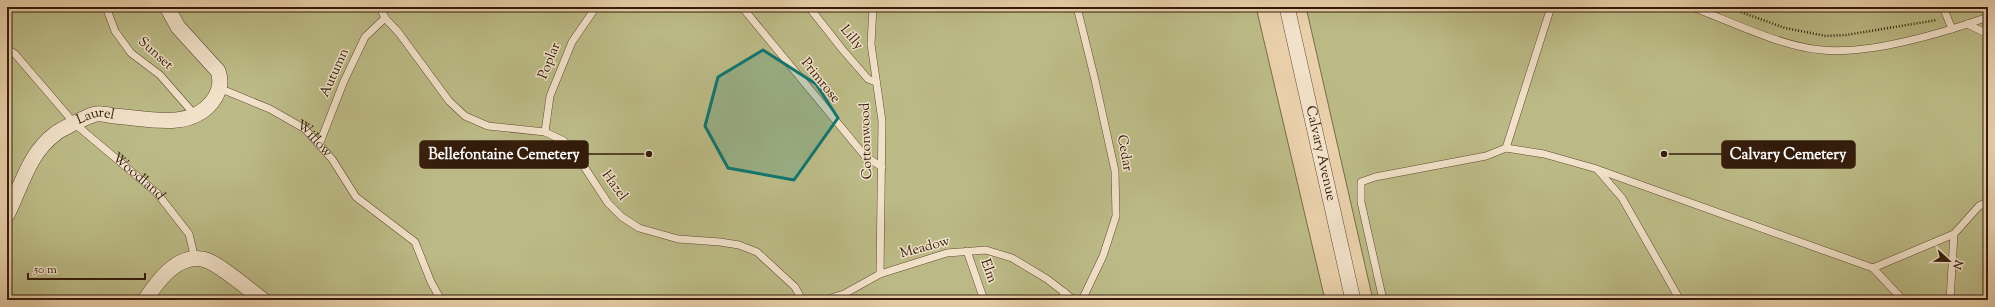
<svg xmlns="http://www.w3.org/2000/svg" width="1995" height="307" viewBox="0 0 1995 307" font-family="'Sorts Mill Goudy',serif">
  <style>
    .green { fill: #bbba86; stroke: #786b48 }
    .lines { fill: none; stroke-linecap: round; stroke-linejoin: round }
    .lane-casing { stroke: #624933; stroke-width: 8 }
    .street-casing { stroke: #624933; stroke-width: 16 }
    .path { stroke: #341c0b; stroke-width: 2.5; stroke-dasharray: 1 2; stroke-linecap: butt }
    .lane { stroke: #f1e1c8; stroke-width: 7 }
    .street { stroke: #f1e1c8; stroke-width: 15 }
    .marked { fill: #0f766e; fill-opacity: 0.2; stroke: #0f766e; stroke-width: 3; stroke-linejoin: round }
    .labels { text-anchor: middle; dominant-baseline: central; stroke-width: 3; stroke-linejoin: round; paint-order: stroke }
    .street-label { font-size: 14px; fill: #341c0b; stroke: #f1e1c8 }
    .leader { fill: none; stroke: #341c0b; stroke-width: 1.5 }
    .callout-dot { fill: #341c0b; stroke: #f1e1c8; stroke-width: 1.5 }
    .callout { fill: #341c0b; stroke: #341c0b; stroke-width: 1.5 }
    .callout-label { font-size: 15px; text-anchor: middle; font-weight: bold; fill: #fff }
  </style>
  <rect width="100%" height="100%" fill="#ead1ab"/>
  <filter id="stains"><feTurbulence type="fractalNoise" baseFrequency=".005" numOctaves="4"/><feColorMatrix values="0 0 0 0 .2 0 0 0 0 .09 0 0 0 0 .02 0 0 0 .5 -.17"/></filter>
  <radialGradient id="worn" r=".72"><stop offset=".6" stop-color="#630" stop-opacity="0"/><stop offset="1" stop-color="#630" stop-opacity=".3"/></radialGradient>
  <path class="green" d="M7,7H1256L1325,300H7Z
    M1306,7H1988V300H1373Z"/>
  <g class="lines">
    <defs>
      <g id="lane">
        <path d="M106,7L115,31L131,53L160,75L195,115"/>
        <path d="M380,7L385,18L399,33L449,101L465,116L488,126L545,132L564,141L585,168L608,203L622,217L639,228L678,239L720,242L739,245L757,252L795,287L802,300"/>
        <path d="M742,7L865,156L882,167"/>
        <path d="M809,7L842,49L868,79L876,82"/>
        <path d="M873,7L871,44L882,121L880,274"/>
        <path d="M1077,7L1095,80L1115,171L1116,216L1103,256L1082,300"/>
        <path d="M1692,7C1730,21 1782,47 1822,50C1869,55 1943,33 1988,17"/>
        <path d="M1943,7L1952,29"/>
        <path d="M1967,24L1988,34"/>
        <path id="s1" d="M7,49L15,54L75,124L157,193L189,234L195,259"/>
        <path id="s2" d="M219,88L270,109L305,129L332,159L356,197L415,242L431,282L441,300"/>
        <path d="M545,132L550,96L572,42L596,7"/>
        <path d="M319,145L344,81L365,37L385,18"/>
        <path d="M1506,148L1551,7"/>
        <path d="M1599,170L1873,268L1954,234L1979,206L1988,202"/>
        <path d="M967,251L984,300"/>
        <path d="M1873,268L1903,300"/>
        <path d="M824,300L844,294L880,274L947,253L986,250L1012,258L1047,279L1074,300"/>
        <path d="M1062,300L1064,292"/>
        <path d="M1383,300L1361,202V182L1375,177L1486,156L1506,148L1544,154L1597,169L1622,198L1680,300"/>
        <path d="M1950,300L1954,234"/>
      </g>
      <g id="street">
        <path id="s3" d="M1287,7L1353,300"/>
        <path id="s4" d="M7,215C21,187 29,153 55,134C59,130 90,115 96,114C101,113 109,115 114,116C146,118 189,131 212,102C219,93 222,82 218,71L178,27L167,7"/>
        <path d="M145,300C157,282 177,254 202,259C217,261 249,290 263,300"/>
      </g>
    </defs>
    <use href="#lane" class="lane-casing"/>
    <use href="#street" class="street-casing"/>
    <path class="path" d="M1727,7L1785,28L1826,36L1846,35L1937,20"/>
    <use href="#lane" class="lane"/>
    <use href="#street" class="street"/>
  </g>
  <path class="marked" d="M763,50L816,84L838,118L794,180L728,168L705,126L718,77Z"/>
  <g class="labels">
    <g class="street-label">
      <text transform="translate(851 38) rotate(50)">Lilly</text>
      <text transform="translate(155 54) rotate(42)">Sunset</text>
      <text transform="translate(550 61) rotate(-68)">Poplar</text>
      <text transform="translate(335 73) rotate(-66)">Autumn</text>
      <text transform="translate(820 81) rotate(51)">Primrose</text>
      <text stroke="none"><textPath href="#s4" startOffset="140">Laurel</textPath></text>
      <text stroke="none"><textPath href="#s2" startOffset="109">Willow</textPath></text>
      <text transform="translate(867 141) rotate(-92)">Cottonwood</text>
      <text transform="translate(1124 153) rotate(80)">Cedar</text>
      <text stroke="none"><textPath href="#s3" startOffset="150">Calvary Avenue</textPath></text>
      <text stroke="none"><textPath href="#s1" startOffset="184">Woodland</textPath></text>
      <text transform="translate(614 186) rotate(54)">Hazel</text>
      <text transform="translate(925 248) rotate(-15)">Meadow</text>
      <text transform="translate(988 271) rotate(70)">Elm</text>
    </g>
  </g>
  <path class="leader" d="M1664 154L1722 154M649 154L588 154"/>
  <g class="callout-dot">
    <circle cx="1664" cy="154" r="4"/>
    <circle cx="649" cy="154" r="4"/>
  </g>
  <g class="callout">
    <rect x="1722" y="141" width="133" height="27" rx="4"/>
    <rect x="420" y="141" width="168" height="27" rx="4"/>
  </g>
  <g class="callout-label">
    <text x="1788" y="159">Calvary Cemetery</text>
    <text x="504" y="159">Bellefontaine Cemetery</text>
  </g>
  <rect width="1995" height="307" fill="none" stroke="#ead1ab" stroke-width="24"/>
  <rect x="8" y="8" width="1979" height="291" fill="none" stroke="#341c0b" stroke-width="2"/>
  <rect x="12" y="12" width="1971" height="283" fill="none" stroke="#341c0b"/>
  <g transform="translate(1949 261) rotate(112)" stroke="#f1e1c8" stroke-width="3" paint-order="stroke">
  <path d="M0-3L7 15L0 10L-7 15Z" fill="#341c0b"/>
  <text y="-6" font-size="11" font-weight="bold" text-anchor="middle" fill="#341c0b">N</text>
  </g>
  <path d="M28 273v6h117v-6" fill="none" stroke="#341c0b" stroke-width="2"/>
  <text x="34" y="273" font-size="12" fill="#341c0b" stroke="#f1e1c8" stroke-width="3" paint-order="stroke">50 m</text>
  <rect width="100%" height="100%" filter="url(#stains)"/>
  <rect width="100%" height="100%" fill="url(#worn)"/>
</svg>
